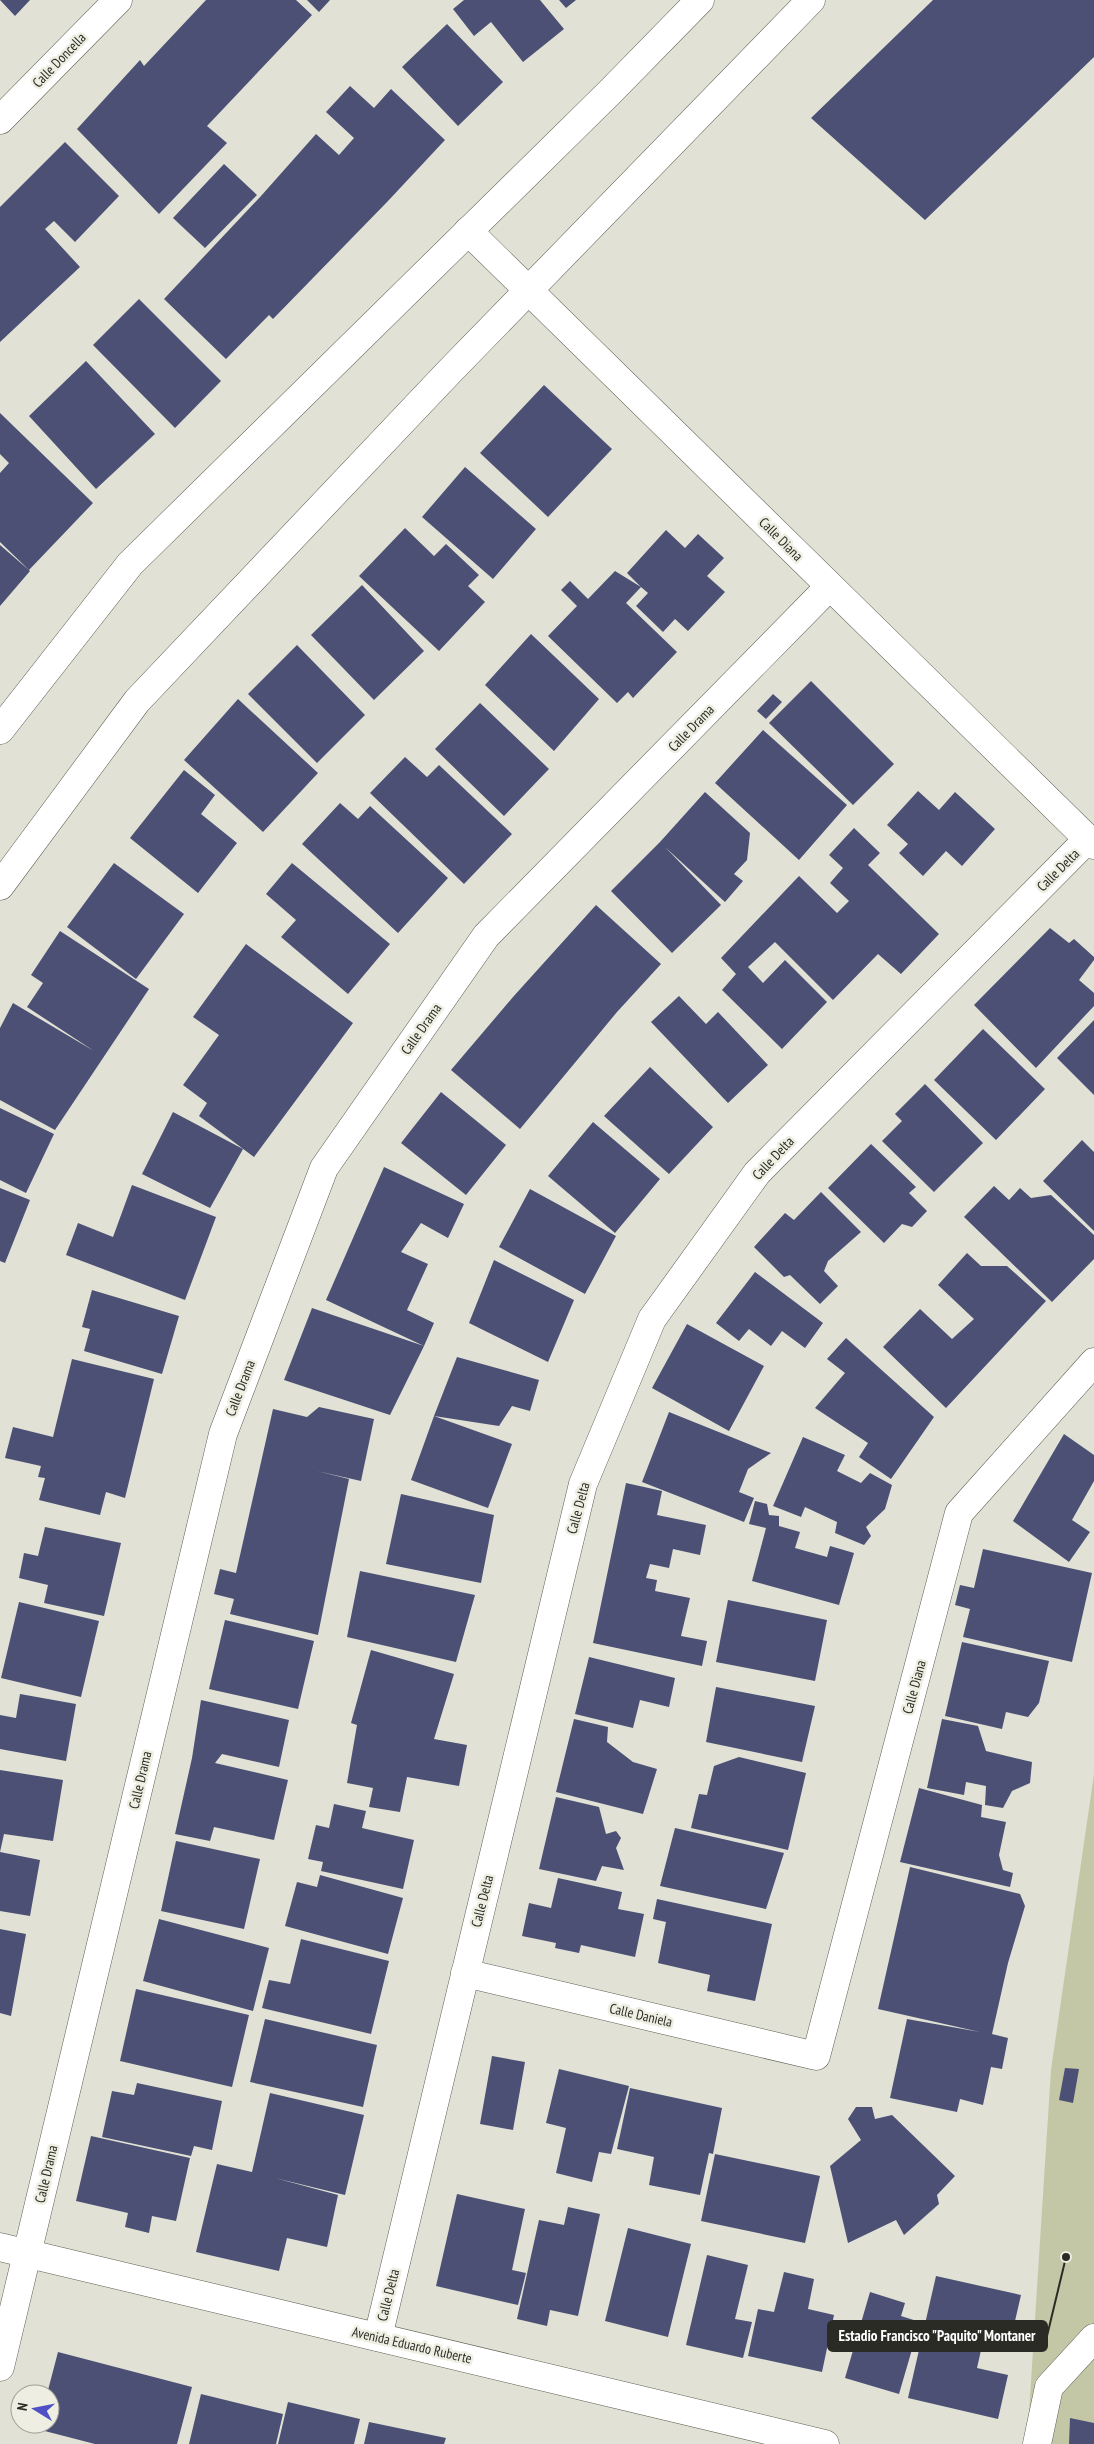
<svg xmlns="http://www.w3.org/2000/svg" width="1094" height="2444" viewBox="0 0 1094 2444" font-family="'PT Sans Narrow',sans-serif">
  <style>
    .green { fill: #c4c7a6 }
    .building { fill: #4b5074 }
    .lines { fill: none; stroke-linecap: round; stroke-linejoin: round }
    .minor-casing { stroke: #5e5f53; stroke-width: 29 }
    .major-casing { stroke: #5e5f53; stroke-width: 29 }
    .minor { stroke: #fff; stroke-width: 28 }
    .major { stroke: #fff; stroke-width: 28 }
    .labels { text-anchor: middle; dominant-baseline: central; stroke-width: 5; stroke-linejoin: round; paint-order: stroke }
    .street-label { font-size: 14px; fill: #2b2b26; stroke: #eeefe2 }
    .leader { fill: none; stroke: #2b2b26; stroke-width: 2 }
    .callout-dot { fill: #2b2b26; stroke: #eeefe2; stroke-width: 2 }
    .callout { fill: #2b2b26; stroke: #2b2b26; stroke-width: 2 }
    .callout-label { font-size: 15px; text-anchor: middle; font-weight: bold; fill: #fff }
  </style>
  <rect width="100%" height="100%" fill="#e1e2d5"/>
  <path class="green" d="M1094,1774V2444H1027L1051,2070Z"/>
  <path class="building" d="M0,0H30L15,16Z
    M206,0H296L312,15L207,126L227,143L159,214L77,129L140,60L144,66Z
    M307,0H330L319,12Z
    M464,0H540L564,29L523,62L491,22L474,36L453,9Z
    M559,0H576L566,8Z
    M933,0H1094V57L925,220L811,118Z
    M447,24L503,82L458,126L402,67Z
    M350,86L374,108L391,89L445,140L388,201L273,319L269,315L226,359L164,299L261,196L316,134L339,155L354,138L326,112Z
    M65,142L119,196L75,242L54,221L45,229L80,267L0,342V207Z
    M224,164L257,195L205,248L173,218Z
    M139,299L221,381L175,428L93,345Z
    M86,361L155,434L96,489L29,416Z
    M544,385L612,449L548,517L480,453Z
    M0,413L93,503L29,570L0,542V473L9,463L0,454Z
    M465,467L536,529L493,579L422,517Z
    M405,528L434,556L446,544L479,575L468,586L485,602L439,651L359,576Z
    M666,530L685,548L698,534L724,558L707,576L725,592L688,631L675,619L663,632L636,606L648,593L641,587L626,603L677,652L633,698L628,692L617,703L548,636L577,606L561,590L570,581L588,599L615,571L641,587L627,573Z
    M0,545L30,571L0,606Z
    M362,585L424,651L374,700L311,635Z
    M531,634L599,699L554,751L485,685Z
    M297,645L365,715L317,763L248,694Z
    M811,681L894,764L853,805L769,723Z
    M773,694L782,702L766,719L757,711Z
    M238,699L318,773L263,832L184,760Z
    M480,703L549,769L504,816L435,749Z
    M763,730L847,805L799,860L715,783Z
    M405,757L427,777L439,765L512,834L464,884L370,793Z
    M184,770L215,795L201,814L237,843L198,893L130,838Z
    M918,791L939,810L955,792L995,829L962,866L946,851L923,876L899,853L908,844L887,825Z
    M705,792L750,833L747,860L734,874L743,881L725,902L665,847L721,905L672,953L611,891L660,842Z
    M340,803L358,819L370,806L448,878L398,933L302,844Z
    M854,828L880,853L868,865L939,934L901,974L878,954L833,1000L775,942L748,967L763,983L785,960L827,1002L782,1049L722,990L736,974L721,958L799,876L837,913L849,901L830,883L843,868L829,855Z
    M114,863L184,914L136,979L67,927Z
    M292,863L390,944L348,994L281,937L296,920L266,894Z
    M596,905L661,964L617,1012L520,1129L451,1070L513,997Z
    M1050,928L1069,943L1074,939L1094,957V960L1079,980L1094,993V1006L1036,1068L974,1005Z
    M60,931L149,989L55,1130L0,1100V1028L13,1003L94,1051L27,1007L43,983L31,975Z
    M246,944L353,1023L254,1157L199,1116L207,1103L183,1085L219,1035L193,1017Z
    M679,996L706,1024L718,1012L768,1065L728,1103L651,1022Z
    M1094,1020V1095L1057,1058Z
    M983,1029L1045,1089L996,1140L934,1080Z
    M650,1067L713,1127L669,1174L604,1116Z
    M925,1084L983,1143L934,1192L882,1141L902,1121L895,1114Z
    M441,1092L506,1145L466,1195L401,1143Z
    M0,1108L54,1134L26,1193L0,1180Z
    M173,1112L243,1149L210,1208L142,1174Z
    M593,1122L660,1179L615,1233L548,1176Z
    M1082,1140L1094,1152V1231L1043,1181Z
    M871,1144L916,1187L909,1193L927,1211L912,1227L902,1224L884,1243L828,1188Z
    M384,1167L464,1204L448,1238L421,1223L401,1252L428,1264L407,1310L434,1323L424,1346L390,1415L284,1380L312,1308L424,1346L326,1300Z
    M132,1185L216,1217L185,1300L66,1255L78,1223L113,1237Z
    M994,1186L1009,1200L1020,1188L1031,1198L1051,1195L1094,1235V1259L1052,1302L964,1217Z
    M0,1188L30,1200L5,1263L0,1261Z
    M530,1189L616,1236L585,1294L499,1247Z
    M821,1192L861,1232L828,1261L824,1271L838,1286L820,1304L790,1275L784,1277L754,1247L785,1213L794,1220Z
    M967,1253L981,1266H1007L1046,1301L946,1408L883,1347L920,1309L952,1339L974,1319L938,1285Z
    M494,1260L574,1300L548,1362L469,1323Z
    M755,1272L823,1323L805,1348L782,1331L771,1346L749,1329L739,1341L716,1323Z
    M92,1290L179,1316L162,1374L84,1351L90,1329L82,1327Z
    M687,1324L764,1366L729,1431L652,1388Z
    M846,1338L934,1417L891,1479L859,1457L868,1443L815,1408L845,1373L827,1359Z
    M457,1357L539,1380L530,1411L512,1406L499,1426L434,1416L512,1444L488,1508L411,1480L434,1416Z
    M72,1359L154,1379L125,1498L106,1492L100,1515L39,1500L45,1478L38,1477L41,1466L5,1458L13,1427L53,1437Z
    M319,1407L374,1419L361,1481L317,1471L349,1479L318,1635L230,1614L234,1599L214,1594L220,1569L236,1573L273,1409L307,1417Z
    M669,1412L771,1453L748,1469L739,1492L754,1498L744,1522L642,1482Z
    M1064,1434L1094,1455V1481L1072,1520L1090,1532L1069,1562L1013,1521Z
    M803,1437L845,1455L837,1471L861,1483L870,1473L892,1485L885,1509L866,1527L871,1536L864,1545L835,1533L837,1522L805,1507L801,1517L773,1506Z
    M626,1483L662,1491L657,1515L706,1525L700,1555L673,1549L669,1568L650,1564L646,1578L657,1580L655,1591L690,1598L681,1636L707,1641L702,1666L593,1643Z
    M401,1494L494,1515L481,1583L386,1564Z
    M755,1501L767,1504L769,1515L779,1516V1526L800,1532L795,1548L827,1557L830,1546L854,1553L839,1605L752,1581L766,1528L749,1524Z
    M45,1527L121,1543L104,1616L44,1603L48,1585L19,1578L24,1553L38,1556Z
    M983,1549L1092,1573L1072,1662L963,1637L970,1609L955,1605L960,1585L974,1588Z
    M360,1571L475,1595L456,1662L347,1637Z
    M728,1600L827,1620L815,1681L716,1662Z
    M19,1602L99,1621L81,1697L1,1678Z
    M225,1620L314,1641L298,1709L209,1689Z
    M962,1642L1049,1661L1039,1703L1028,1717L1006,1712L1002,1729L945,1716Z
    M371,1650L454,1674L434,1739L467,1745L459,1786L407,1777L400,1812L369,1807L373,1788L347,1783L357,1725L351,1723Z
    M589,1657L675,1678L669,1707L640,1700L633,1728L575,1714Z
    M716,1687L815,1706L802,1762L706,1742Z
    M20,1694L76,1704L66,1761L0,1749V1715L16,1718Z
    M201,1700L289,1720L279,1767L222,1754L215,1763L288,1780L274,1840L214,1827L210,1841L175,1834L192,1758Z
    M574,1719L608,1727L607,1742L633,1762L657,1769L643,1814L556,1792Z
    M942,1719L978,1726L986,1751L1032,1762L1030,1783L1012,1791L1003,1808L985,1805L986,1786L966,1782L964,1795L927,1788Z
    M739,1757L806,1773L788,1850L691,1828L699,1794L707,1795L714,1766Z
    M0,1770L63,1780L53,1841L4,1834L0,1852Z
    M919,1788L982,1805L981,1817L1006,1822L999,1855L1003,1870L1013,1873L1010,1887L900,1862Z
    M556,1797L599,1807L606,1834L616,1831L621,1838L616,1848L624,1870L602,1866L596,1881L539,1869Z
    M334,1804L366,1811L362,1828L414,1840L403,1889L321,1871L323,1862L308,1859L316,1825L329,1828Z
    M675,1828L784,1853L766,1909L660,1886Z
    M176,1841L260,1859L244,1929L161,1911Z
    M0,1852L40,1860L30,1916L0,1911Z
    M910,1867L1020,1894L1025,1906L1008,1963L992,2034L1008,2038L1002,2069L991,2067L983,2105L960,2099L957,2112L890,2098L907,2019L980,2032L878,2009Z
    M320,1875L403,1898L388,1954L285,1926L297,1882L317,1887Z
    M558,1878L622,1892L618,1909L644,1914L635,1957L581,1945L579,1953L555,1948L556,1943L522,1936L529,1903L551,1908Z
    M657,1899L772,1924L755,2001L707,1991L710,1975L658,1963L666,1922L653,1919Z
    M159,1919L269,1948L253,2011L143,1981Z
    M0,1929L26,1934L11,2016L0,2013Z
    M301,1939L389,1961L371,2034L262,2008L269,1980L290,1984Z
    M136,1989L249,2015L232,2087L120,2061Z
    M265,2019L377,2045L363,2107L250,2082Z
    M492,2056L525,2062L513,2130L480,2124Z
    M1065,2068L1079,2069L1073,2103L1059,2100Z
    M559,2069L629,2086L611,2154L599,2152L592,2182L556,2173L566,2128L546,2123Z
    M137,2083L222,2101L212,2150L194,2146L191,2156L102,2137L112,2091L134,2095Z
    M630,2088L722,2108L713,2154L709,2153L700,2195L649,2185L654,2157L617,2149Z
    M270,2093L364,2115L345,2195L275,2178L338,2195L327,2247L287,2238L279,2271L196,2252L217,2164L252,2172Z
    M856,2107H872L875,2119L892,2115L955,2176L937,2195L939,2204L904,2235L896,2220L848,2243L830,2166L861,2140L848,2119Z
    M91,2136L190,2158L176,2221L152,2216L149,2233L125,2227L128,2213L76,2201Z
    M715,2154L820,2176L805,2243L701,2221Z
    M457,2194L525,2209L512,2270L526,2273L518,2305L436,2286Z
    M568,2207L600,2214L578,2316L550,2310L547,2326L517,2319L539,2220L564,2225Z
    M628,2228L691,2244L668,2337L605,2321Z
    M707,2255L748,2265L735,2319L752,2322L743,2358L686,2345Z
    M784,2272L814,2279L808,2309L834,2315L822,2372L748,2356L758,2309L774,2312Z
    M936,2276L1021,2295L1012,2334L986,2328L977,2368L1008,2375L998,2419L908,2398Z
    M870,2292L905,2303L901,2316L920,2322L899,2394L845,2378Z
    M58,2352L192,2387L177,2444H95L37,2429L39,2424H50V2394H47Z
    M201,2394L283,2414L276,2444H189Z
    M288,2402L360,2419L354,2444H278Z
    M1070,2418L1094,2423V2444H1069Z
    M369,2422L446,2438L444,2444H364Z"/>
  <g class="lines">
    <defs>
      <path id="minor" d="M0,120L118,0
        M468,231L1094,845
        M465,1973L816,2056L959,1513L1094,1362
        M378,2337L583,1484L652,1319L757,1173L1088,839
        M0,2367L223,1434L324,1168L486,936L829,587
        M1037,2444L1049,2387L1094,2338"/>
      <path id="major" d="M0,730L130,564L610,92L700,0
        M0,886L137,701L449,372L811,0
        M0,2247L825,2444"/>
    </defs>
    <use href="#minor" class="minor-casing"/>
    <use href="#major" class="major-casing"/>
    <use href="#minor" class="minor"/>
    <use href="#major" class="major"/>
  </g>
  <g class="labels">
    <g class="street-label">
      <text transform="translate(59 60) rotate(-46)">Calle Doncella</text>
      <text transform="translate(781 539) rotate(45)">Calle Diana</text>
      <text transform="translate(691 728) rotate(-46)">Calle Drama</text>
      <text transform="translate(1058 870) rotate(-45)">Calle Delta</text>
      <text transform="translate(421 1029) rotate(-55)">Calle Drama</text>
      <text transform="translate(773 1158) rotate(-47)">Calle Delta</text>
      <text transform="translate(240 1388) rotate(-69)">Calle Drama</text>
      <text transform="translate(578 1508) rotate(-75)">Calle Delta</text>
      <text transform="translate(914 1687) rotate(-75)">Calle Diana</text>
      <text transform="translate(140 1780) rotate(-77)">Calle Drama</text>
      <text transform="translate(482 1901) rotate(-76)">Calle Delta</text>
      <text transform="translate(641 2015) rotate(13)">Calle Daniela</text>
      <text transform="translate(46 2174) rotate(-77)">Calle Drama</text>
      <text transform="translate(388 2295) rotate(-76)">Calle Delta</text>
      <text transform="translate(412 2345) rotate(13)">Avenida Eduardo Ruberte</text>
    </g>
  </g>
  <path class="leader" d="M1066 2257L1047 2336"/>
  <circle class="callout-dot" cx="1066" cy="2257" r="5"/>
  <rect class="callout" x="828" y="2321" width="219" height="30" rx="5"/>
  <g class="callout-label">
    <text x="937" y="2341">Estadio Francisco "Paquito" Montaner</text>
  </g>
  <g transform="translate(35 2409) rotate(280)"><circle r="24" fill="#eeefe2" stroke="#a0a197"/>
  <path d="M0-4L9 19L0 12L-9 19Z" fill="#5050c6"/>
  <text y="-8" font-size="14" font-weight="bold" text-anchor="middle" fill="#2b2b26">N</text>
  </g>
</svg>
